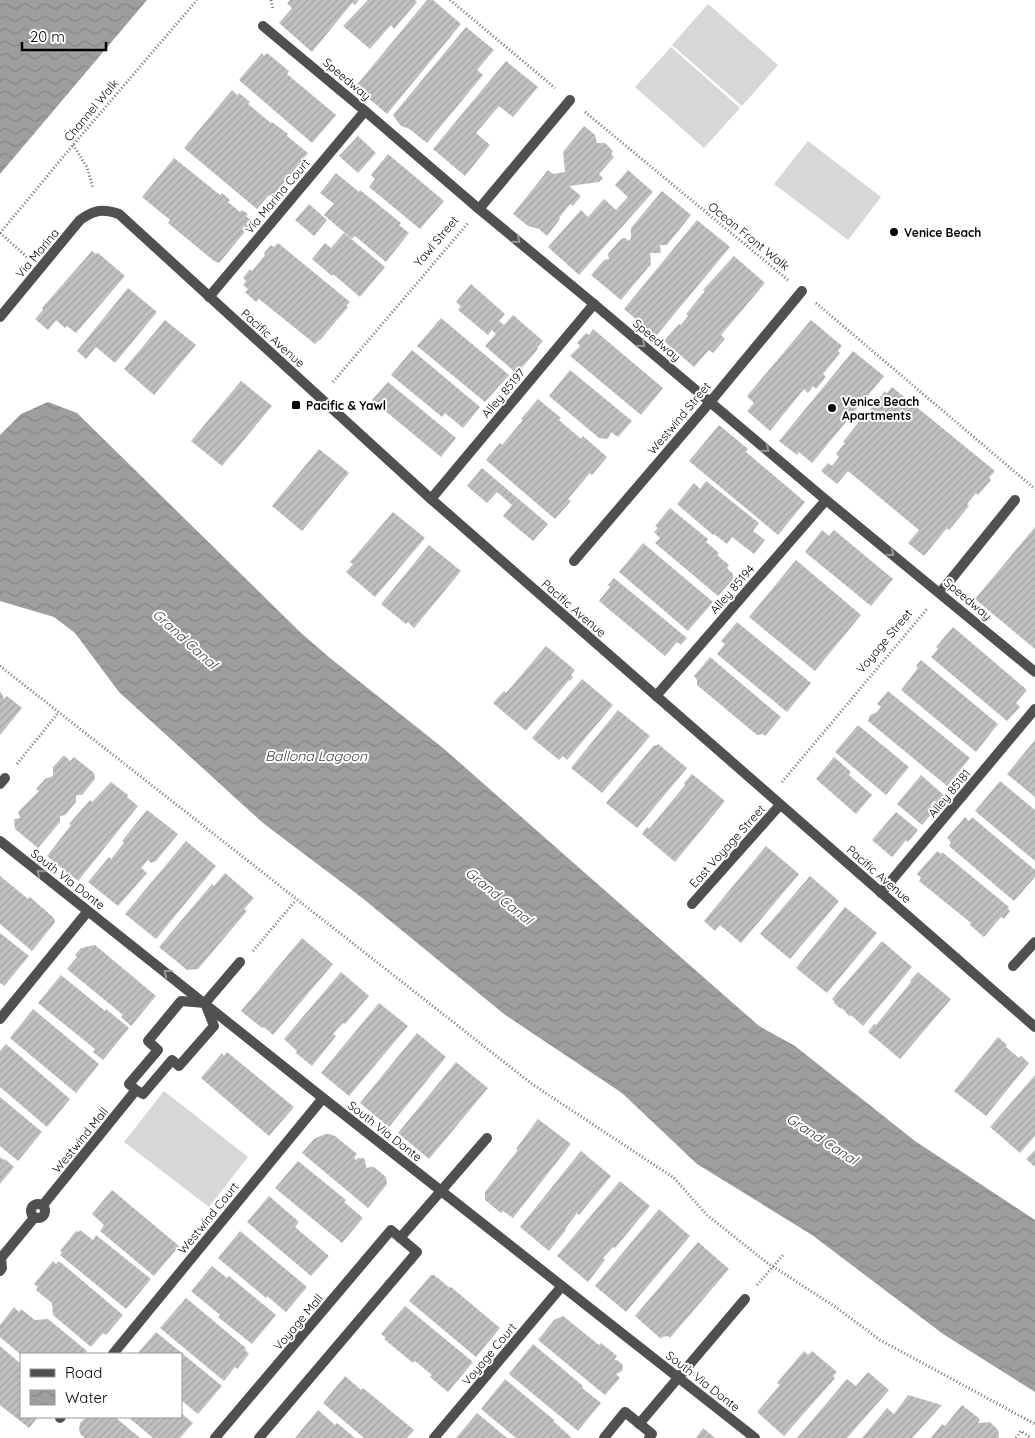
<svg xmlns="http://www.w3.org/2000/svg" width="1035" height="1438" viewBox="0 0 1035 1438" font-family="Quicksand,sans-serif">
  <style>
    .pitch { fill: #d7d7d7 }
    .water { fill: url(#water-waves) }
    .building { fill: url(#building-hatch) }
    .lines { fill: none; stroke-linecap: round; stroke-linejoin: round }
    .path { stroke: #727272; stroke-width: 3; stroke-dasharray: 1 2.5; stroke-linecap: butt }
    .service { stroke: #505050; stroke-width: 10 }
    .pedestrian { stroke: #505050; stroke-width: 10 }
    .minor { stroke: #505050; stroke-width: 10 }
    .tertiary { stroke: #505050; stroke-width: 10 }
    .oneway { stroke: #969696 }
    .poi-dot { fill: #000; stroke: #fff; stroke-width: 2 }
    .labels { text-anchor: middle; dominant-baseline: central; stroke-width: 4; stroke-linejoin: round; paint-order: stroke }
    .street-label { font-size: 12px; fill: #000; stroke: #fff }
    .poi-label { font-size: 12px; font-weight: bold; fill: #000; stroke: #fff; text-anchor: start }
    .water-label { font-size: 14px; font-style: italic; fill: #3f3f3f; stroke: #fff }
  </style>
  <defs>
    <pattern id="water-waves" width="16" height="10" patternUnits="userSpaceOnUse" patternTransform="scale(1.25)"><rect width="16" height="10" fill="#9e9e9e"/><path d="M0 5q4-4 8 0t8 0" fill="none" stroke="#868686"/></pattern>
    <pattern id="building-hatch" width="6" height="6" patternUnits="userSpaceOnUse" patternTransform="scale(1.25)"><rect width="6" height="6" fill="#c0c0c0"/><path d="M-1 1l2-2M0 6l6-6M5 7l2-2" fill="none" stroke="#a3a3a3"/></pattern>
  </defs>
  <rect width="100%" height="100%" fill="#fff"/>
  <path class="pitch" d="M708,4L778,65L742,106L672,45Z
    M671,47L740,108L704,148L635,87Z
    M808,141L881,197L848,240L774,184Z
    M164,1091L248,1157L209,1207L124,1142Z"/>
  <path class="water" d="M0,0H147L0,174Z
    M48,402L77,413L300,632L330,658L443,748L759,1026L795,1046L915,1141L1035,1220V1392L943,1334L812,1235L697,1164L622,1093L504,1014L361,897L263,823L119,692L75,633L54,617L0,601V435L21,414Z"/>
  <path class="building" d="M290,0H359L355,5L352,3L312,52L279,23L292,8L287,3Z
    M368,0H415L417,2L394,29L391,25L370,49L343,26Z
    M427,0H433L461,24L387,114L355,87Z
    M466,27L494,50L477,70L483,75L427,143L408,128L403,127L400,125L393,115Z
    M262,53L264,56L267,53L289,71L287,74L336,115L312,143L239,80Z
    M506,61L538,87L513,117L499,106L476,133L490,145L465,176L433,149Z
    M232,90L237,95L239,93L250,102L248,104L271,123L272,122L288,134L287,136L308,153L272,197L269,195L257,209L184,148Z
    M584,126L595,135L597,143H605L613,151L611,154L614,157L599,174L603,178L599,182L569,186L581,196L573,206L570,204L559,218L560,219L547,236L539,229L528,226L513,214L548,170L553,174L565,172L563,152Z
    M358,136L376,153L358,173L339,156Z
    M388,154L444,201L420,229L369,187L375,179L371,175Z
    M174,158L220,195L222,193L230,200L228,202L240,212L242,210L248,214L246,216L253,222L219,263L214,261L168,223L170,220L142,197Z
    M628,170L653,192L579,275L548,247L581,210L588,217L604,199L616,210L628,197L615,185Z
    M336,173L359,192L360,190L401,223L399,225L409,233L386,262L355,236L352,239L324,215L334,204L320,193Z
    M662,191L691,215L667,245H660L661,253H650L651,264L621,300L591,275L604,260L609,259L608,254L621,239L625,238L629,241L631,238V228Z
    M309,204L327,220L314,236L295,220Z
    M697,220L730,247L656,336L624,309Z
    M344,233L385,267L360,297L333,274L332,276L312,259L325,243L331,248Z
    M278,243L350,302L346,306L348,307L320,340H319L315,344L259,299L256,302L245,292L248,289L243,285L246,281L243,278L250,269L252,271L265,255L264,253L271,245L274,247Z
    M92,251L96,254L98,253L125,276L76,333L67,326L65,328L56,320L48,330L35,319L43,310L42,308Z
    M734,256L765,283L721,335L725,339L713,353L709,350L694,367L664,341L679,324L681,325L688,316L686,314L705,291L703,290Z
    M471,284L505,314L499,321L504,325L513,315L543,341L537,348L538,349L520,370L519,369L516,373L485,346L496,334L492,330L488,335L458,310L461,306L456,302Z
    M128,288L157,312L115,363L96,347L86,359L77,351Z
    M441,318L509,375L485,402L417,346Z
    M165,320L196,345L154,395L124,369Z
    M811,320L842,346L838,351L840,353L823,374L826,377L816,389L813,386L808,393L804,389L770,431L747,411L754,403L747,396Z
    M593,329L663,388L641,415L570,356L580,346L577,343L586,333L589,335Z
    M412,350L480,407L463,428L445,413L442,417L391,375Z
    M853,351L884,376L812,463L799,452L797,455L779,441Z
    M570,370L632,421L618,437L611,432L609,437L607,439L599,438L549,396Z
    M241,381L272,406L222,466L191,441Z
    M388,382L456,438L441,457L372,400Z
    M892,387L995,471L989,478L991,480L978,495L976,493L967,504L969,506L949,530L947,528L924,556L908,543L919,530L848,471L837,484L821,471L828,463L832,466L839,457L836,454L845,443L843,442L862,418L865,420L870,414L868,412L885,391L887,393Z
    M538,399L561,418L559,420L581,439L583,436L607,457L592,475L590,473L568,499L571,501L555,519L486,460L500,443L502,445L523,420L521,419Z
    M719,425L748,449L746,452L805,502L778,535L689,461Z
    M319,449L349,473L302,531L272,506Z
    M482,468L548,524L533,541L503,516L512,505L497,492L487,503L467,486Z
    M706,481L759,523L753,531L765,540L754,554L732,537L727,544L714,534L713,535L677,504L694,483L700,489Z
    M670,508L708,539L706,542L719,553L717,555L729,565L727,568L733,574V579L718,596L655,543L660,538L654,532L658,528L655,526Z
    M393,512L425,538L375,597L346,572L353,564L350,562Z
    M1035,527V649L975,599Z
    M822,530L829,536L834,530L893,579L871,606L805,552Z
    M643,543L713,602L688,631L619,572Z
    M429,545L461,571L414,628L408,622L406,624L381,604Z
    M796,560L861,615L815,671L749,617Z
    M614,578L687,638L681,645L677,642L665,656L599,601L610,587L608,585Z
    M737,622L811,683L787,712L717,654L725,644L721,641Z
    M953,627L1027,690L1016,703L1020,707L1007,721L931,657L938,649L936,647Z
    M546,646L575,670L571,675L573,677L570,681L569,680L526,731L493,703L504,691L506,693Z
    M710,657L781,717L765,736L763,734L757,735L697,685V680L694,676Z
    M921,660L998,724L976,752L901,690L918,668L916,666Z
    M582,679L613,705L567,760L563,756L559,760L532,738Z
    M0,691L4,698L3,700L7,696L22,708L0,735Z
    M888,691L970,758L947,786L868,721L870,715L876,713L881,707L877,704Z
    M618,710L650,736L602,793L571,768Z
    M858,725L909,767L886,795L835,752Z
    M1035,740V797L1007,774Z
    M658,744L687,768L637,828L606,803L654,745L656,746Z
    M64,755L70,761L74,757L94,773L95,779L82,795H76V802L65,815L60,816V822L38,848L15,829L14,819L20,818L18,812L39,791L36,789L45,779L53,776V767Z
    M834,757L851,772L849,775L872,795L856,814L816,779Z
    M692,774L725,801L675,862L642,834L647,827L649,829L685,785L684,783Z
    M921,775L946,797L922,825L897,804Z
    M1000,781L1035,810V861L975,811Z
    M111,782L128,795L127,797L138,806L78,881L47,856L71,825L69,824L90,800L92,802Z
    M147,810L178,834L156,861L151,863L148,860L141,868L147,873L118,906L88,882L109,857L111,859L124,843L122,841Z
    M896,812L918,830L908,842L906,840L892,857L872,840Z
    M965,817L969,821L972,817L1035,870V877L1014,901L949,846L951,842L947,838Z
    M186,841L216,866L156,939L125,914Z
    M766,846L799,874L741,943L720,925L715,931L704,921Z
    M937,851L941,854L942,852L1009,907L1008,909L1010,911L1004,919L1001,917L984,937L970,925L971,923L919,881L921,878L917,874Z
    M225,873L254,898L244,909L247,911L198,969L187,970L159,947L212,884L214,886Z
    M0,876L28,899L30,897L54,918L55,922L52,926L32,951L0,924Z
    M810,876L839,901L790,959L760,934Z
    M845,907L877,933L827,993L796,968Z
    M0,933L29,956L4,986L0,983Z
    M302,938L333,964L273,1035L264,1027L262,1028L241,1011Z
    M882,941L912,967L863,1026L851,1015L850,1017L842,1008L841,1009L834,1003L835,1002L832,999Z
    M95,945L156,996L131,1026L121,1017L123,1015L67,969L77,957L75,955L81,948Z
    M341,972L369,996L345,1024L343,1023L333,1034L336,1036L312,1066L296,1053L297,1051L284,1039Z
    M918,972L951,999L900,1059L868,1032L874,1024L876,1025L911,982L910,981Z
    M61,975L105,1011L106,1009L129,1028L103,1060L93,1052L95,1049L38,1003Z
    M379,1003L408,1026L349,1096L321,1073Z
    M33,1009L99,1064L76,1093L10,1038Z
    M417,1033L446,1057L389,1127L360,1103Z
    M998,1037L1007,1045L1006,1047L1019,1058L1021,1056L1029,1063L986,1116L954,1091Z
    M6,1044L70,1099L47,1127L0,1087V1051Z
    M227,1052L294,1107L269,1136L201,1078L222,1053L224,1056Z
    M456,1062L488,1088L429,1159L398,1133Z
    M1035,1075V1136L1020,1153L990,1127Z
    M0,1097L42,1132L18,1161L0,1146Z
    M538,1119L571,1144L513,1218L503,1211L501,1213L485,1200V1192L518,1150L516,1149Z
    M325,1134H329L335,1136L357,1154L354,1158L356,1160L358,1158H363L365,1160L366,1167L368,1168L370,1167H374L386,1177L387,1184L368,1208L302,1153L314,1139Z
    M1035,1150V1167L1026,1159Z
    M581,1151L611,1176L579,1215L577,1213L565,1229L566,1230L549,1251L520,1227Z
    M0,1157L4,1160L5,1159L14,1167L0,1184Z
    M298,1161L346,1200L344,1202L363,1218L342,1243L275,1188Z
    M620,1181L650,1206L615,1248L613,1247L603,1258L605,1260L588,1282L557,1256Z
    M112,1190L179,1246L154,1276L100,1231L104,1225L92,1214Z
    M269,1196L299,1222L295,1227L329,1256L311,1276L247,1222Z
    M659,1209L690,1236L626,1312L595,1286Z
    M80,1230L93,1240L96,1235L151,1279L126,1309L60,1255L62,1252L60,1251L76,1231L78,1232Z
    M240,1231L307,1287L286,1312L267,1296L266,1298L218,1258Z
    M698,1242L729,1269L670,1338L668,1336L662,1337L661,1339L635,1316Z
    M53,1261L56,1264L59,1261L123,1315L106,1335L103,1333L91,1347L53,1315L52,1303L36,1290L38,1287L34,1284Z
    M212,1266L227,1278L229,1276L276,1315L252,1344L218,1317L220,1315L191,1291Z
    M431,1275H434L450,1288L451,1287L500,1328L476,1357L409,1301Z
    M186,1298L246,1348L245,1350L249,1354L237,1369L235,1367L224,1381L160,1328Z
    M405,1306L473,1362L448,1392L430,1377L432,1375L415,1361L413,1363L384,1339L386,1338L381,1334Z
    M14,1307L19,1312L21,1309L35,1320L48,1319L87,1351L85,1354H20L0,1337V1325Z
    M563,1316L599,1345L601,1343L617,1356L614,1360H617L622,1364L623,1368L622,1371L616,1374L620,1378L605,1395L538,1340L554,1320Z
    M156,1332L222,1386L198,1414L182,1401L181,1402V1354H137Z
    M533,1344L583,1386L582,1388L601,1403L578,1431L509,1374Z
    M0,1346L21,1364V1417H38L29,1428L0,1405Z
    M804,1351L808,1355L812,1351L837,1372L833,1376L835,1378L784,1436L757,1412L780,1385L777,1383Z
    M868,1372L889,1390L847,1438H797L847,1379L856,1386Z
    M345,1376L361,1390L363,1388L414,1430L407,1438H364L323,1403Z
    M505,1379L554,1420L553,1421L571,1437L570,1438H516L481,1409Z
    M908,1395L942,1405L912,1438H862L887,1408L894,1414Z
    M962,1405L980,1419L978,1423L990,1422L998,1430L999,1438H931L942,1424L945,1426Z
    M318,1410L335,1425L337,1423L355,1438H295Z
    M181,1413L193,1423L180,1438H153L128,1417H181Z
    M477,1413L507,1438H456Z
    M86,1417H115L140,1438H85L81,1435L79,1430L80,1423Z
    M703,1428L715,1438H696Z"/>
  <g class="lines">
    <path class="path" d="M271,0L273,9
      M450,0L555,88
      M585,112L788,280
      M73,145L87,167L93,188
      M0,233L73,145L197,0
      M0,233L27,257
      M816,303L1035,489
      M333,382L468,223
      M0,666L532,1084L674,1178L707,1215L766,1262L837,1308L880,1340L1035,1424
      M17,764L58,713
      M782,782L927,609
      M253,951L296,900
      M757,1285L783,1255
      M1016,1438L1021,1431L1031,1438"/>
    <path class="service" d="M479,209L570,100
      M209,297L365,111
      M431,499L594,304
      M574,561L711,401L802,291
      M656,696L826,500
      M881,893L1035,709
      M692,904L780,805"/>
    <path class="pedestrian" d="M0,784L5,778
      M205,1003L240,962
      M136,1090L129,1084L158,1050L148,1041L181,1001L205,1003
      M31 1211a7 7 0 1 1 14 0a7 7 0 1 1-14 0Z
      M43,1205L136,1090L143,1094L172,1060L179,1066L214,1026L205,1003
      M400,1238L487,1138
      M0,1271L2,1268L1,1258L34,1218
      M639,1424L745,1299
      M215,1438L391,1230L417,1252L259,1438
      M604,1438L625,1412L652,1434L649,1438"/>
    <path class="minor" d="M263,26L365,111L479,209L594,304L826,500L1035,672
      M940,593L1015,500
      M0,841L323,1098L755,1438
      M1013,966L1035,942
      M0,1019L88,911
      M113,1354L323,1098
      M60,1418L61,1417
      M434,1438L562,1286"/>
    <path class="tertiary" d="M0,317L80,220C94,210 103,208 119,214L431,499L1035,1027"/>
  </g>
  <defs><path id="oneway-chevron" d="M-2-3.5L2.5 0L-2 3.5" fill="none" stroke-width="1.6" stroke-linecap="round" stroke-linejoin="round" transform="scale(1.25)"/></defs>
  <g class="oneway">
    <use href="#oneway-chevron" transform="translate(517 240) rotate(39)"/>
    <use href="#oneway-chevron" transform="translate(642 344) rotate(40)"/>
    <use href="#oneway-chevron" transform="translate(766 449) rotate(40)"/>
    <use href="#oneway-chevron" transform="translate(891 553) rotate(39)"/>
    <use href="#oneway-chevron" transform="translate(40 873) rotate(-141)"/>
    <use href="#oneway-chevron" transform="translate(167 973) rotate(-142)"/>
  </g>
  <g class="poi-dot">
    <circle cx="894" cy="232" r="5"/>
    <rect x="291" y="400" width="10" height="10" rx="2.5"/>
    <circle cx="832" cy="408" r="5"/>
  </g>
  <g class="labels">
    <g class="street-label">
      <text transform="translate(347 79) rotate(40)">Speedway</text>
      <text transform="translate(91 110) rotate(-50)">Channel Walk</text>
      <text transform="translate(277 196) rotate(-50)">Via Marina Court</text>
      <text transform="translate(749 236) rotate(39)">Ocean Front Walk</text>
      <text transform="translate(436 241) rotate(-50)">Yawl Street</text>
      <text transform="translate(37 253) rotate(-50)">Via Marina</text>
      <text transform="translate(273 338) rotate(42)">Pacific Avenue</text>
      <text transform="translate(657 340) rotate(40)">Speedway</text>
      <text transform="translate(503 393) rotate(-50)">Alley 85197</text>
      <text transform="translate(679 418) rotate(-50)">Westwind Street</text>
      <text transform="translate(732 589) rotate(-49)">Alley 85194</text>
      <text transform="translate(968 599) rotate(40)">Speedway</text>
      <text transform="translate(574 608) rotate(41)">Pacific Avenue</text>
      <text transform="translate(884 641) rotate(-50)">Voyage Street</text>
      <text transform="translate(949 793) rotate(-50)">Alley 85181</text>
      <text transform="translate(727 846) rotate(-48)">East Voyage Street</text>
      <text transform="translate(879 874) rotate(41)">Pacific Avenue</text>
      <text transform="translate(68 879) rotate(38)">South Via Donte</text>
      <text transform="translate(385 1131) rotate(38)">South Via Donte</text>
      <text transform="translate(80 1140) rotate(-51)">Westwind Mall</text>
      <text transform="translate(208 1218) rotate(-51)">Westwind Court</text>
      <text transform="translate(298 1322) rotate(-50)">Voyage Mall</text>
      <text transform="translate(489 1354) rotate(-50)">Voyage Court</text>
      <text transform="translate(703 1381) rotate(38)">South Via Donte</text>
    </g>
    <g class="poi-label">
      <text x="904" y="232">Venice Beach</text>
      <text x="842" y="401">Venice Beach<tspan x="842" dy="14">Apartments</tspan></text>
      <text x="306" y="405">Pacific &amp; Yawl</text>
    </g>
    <g class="water-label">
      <text transform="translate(185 639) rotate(42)">Grand Canal</text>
      <text x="316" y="756">Ballona Lagoon</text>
      <text transform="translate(499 896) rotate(39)">Grand Canal</text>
      <text transform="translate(822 1139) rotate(33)">Grand Canal</text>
    </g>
  </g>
  <rect x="20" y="1353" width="162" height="65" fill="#ffffff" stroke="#999999"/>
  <rect x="30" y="1369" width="25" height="8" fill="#505050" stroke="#999999"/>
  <text x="65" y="1378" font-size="15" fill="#000000">Road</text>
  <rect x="30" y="1390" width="25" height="15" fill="url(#water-waves)" stroke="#999999"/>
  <text x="65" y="1403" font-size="15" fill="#000000">Water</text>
  <path d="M22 42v8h84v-8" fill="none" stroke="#000000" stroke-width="2.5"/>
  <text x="30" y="42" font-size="15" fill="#000000" stroke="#ffffff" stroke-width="4" paint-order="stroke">20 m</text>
</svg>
